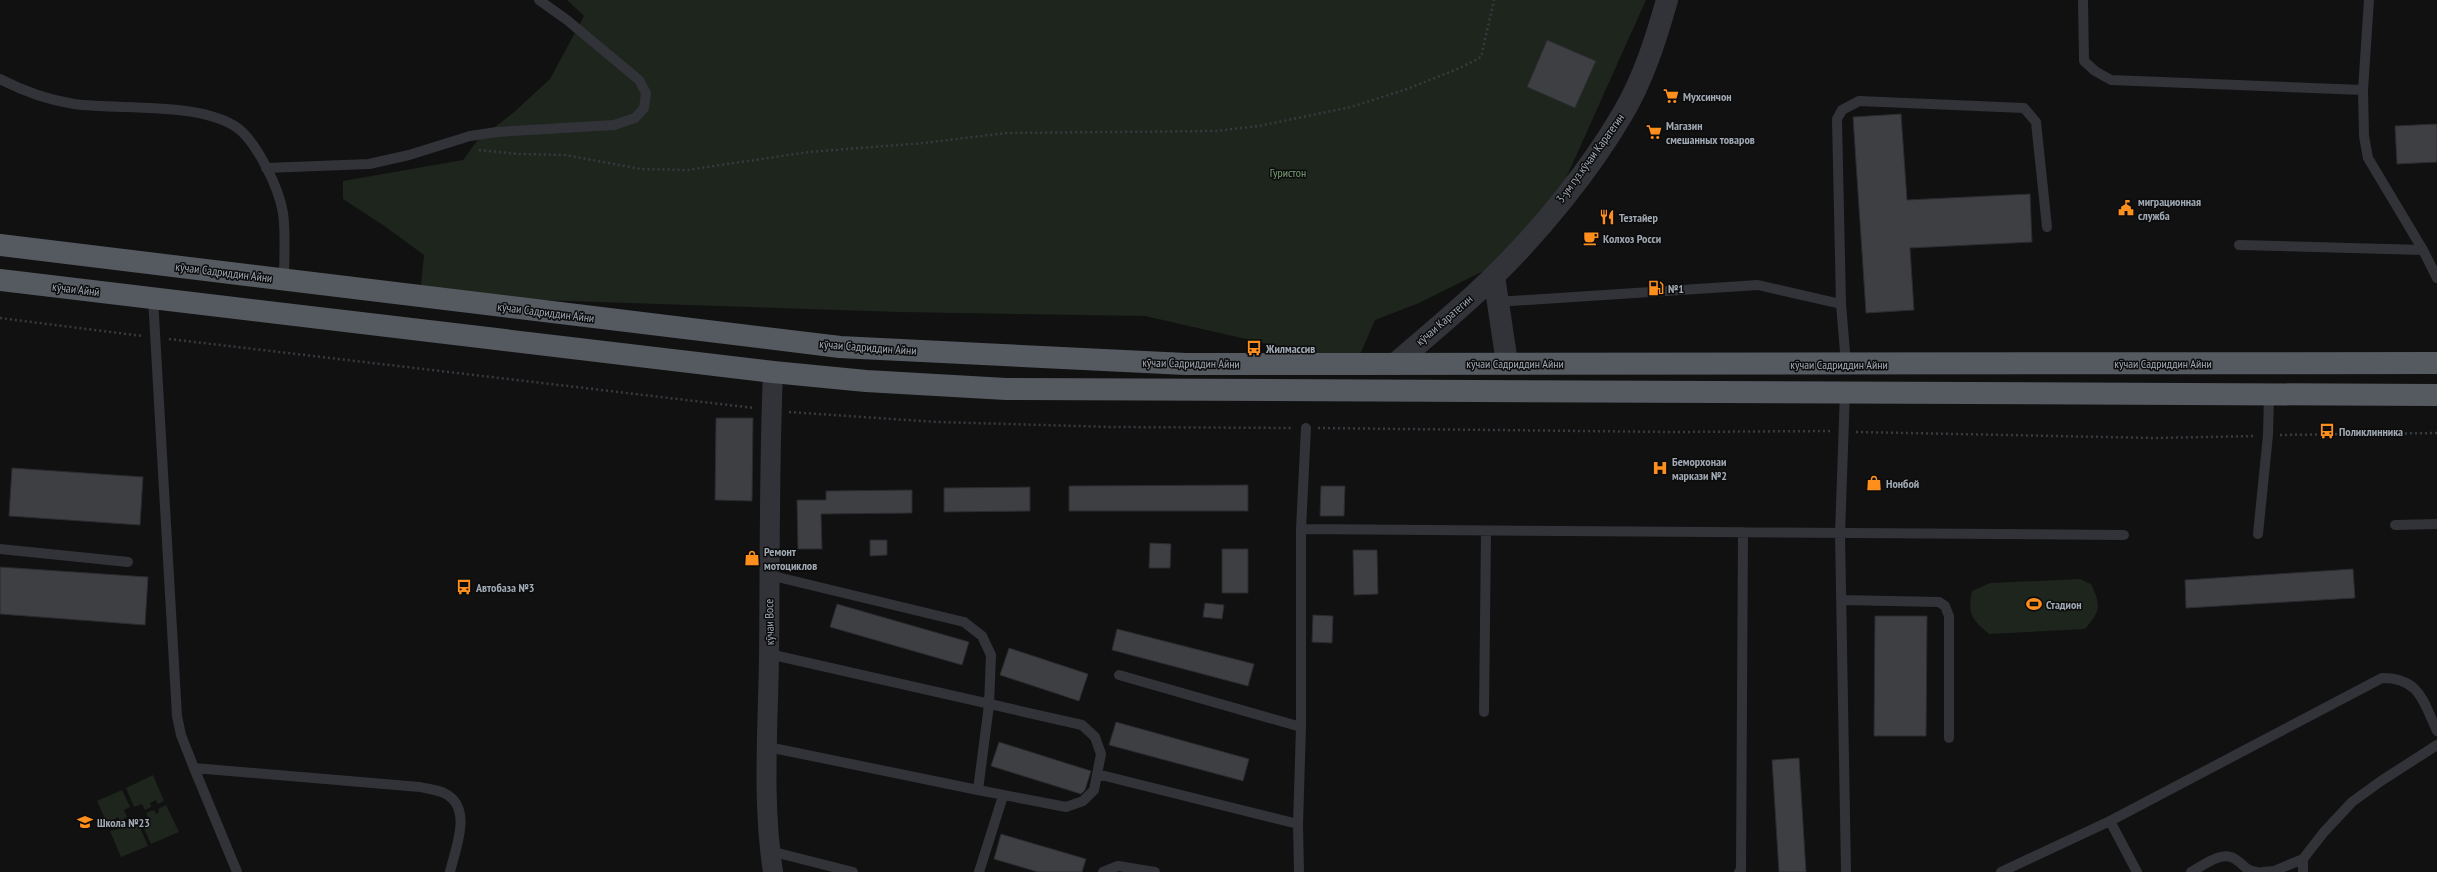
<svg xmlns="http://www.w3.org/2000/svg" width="2437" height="872" viewBox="0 0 2437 872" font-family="'PT Sans Narrow',sans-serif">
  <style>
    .green { fill: #1d251d }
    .building { fill: #3d3f43; stroke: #2b2b2f }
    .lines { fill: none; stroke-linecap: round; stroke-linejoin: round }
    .path { stroke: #373b3f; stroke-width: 2.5; stroke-dasharray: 2 3; stroke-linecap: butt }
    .service { stroke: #313338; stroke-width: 10 }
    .minor { stroke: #313338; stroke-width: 20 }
    .tertiary { stroke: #313338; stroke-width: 22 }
    .trunk { stroke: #555a60; stroke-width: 22 }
    .labels { text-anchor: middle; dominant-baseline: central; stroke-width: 3; stroke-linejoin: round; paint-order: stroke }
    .poi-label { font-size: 12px; font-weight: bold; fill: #a1aab4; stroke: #0c0c0d; text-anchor: start }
    .street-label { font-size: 12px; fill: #a1aab4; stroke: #0c0c0d }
    .park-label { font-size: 12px; fill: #7aa176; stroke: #0c0c0d }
  </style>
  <rect width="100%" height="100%" fill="#111112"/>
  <path class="green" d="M567,0H1646L1536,245L1419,303L1375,320L1356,364L1145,316L899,312L420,296L424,255L383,225L343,199V181L463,160L477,141L513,113L550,79L584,16Z
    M2080,579L2091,584C2101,605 2101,611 2085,629L1989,634C1972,619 1967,615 1972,591L1990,583Z
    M153,775L164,801L158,804L156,800L150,803L151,807L145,810L142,804L134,807L126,788Z
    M122,790L130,807L124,810L127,817L120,821L118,817L113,820L114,823L108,826L97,801Z
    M166,805L179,832L151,844L141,822L149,819L146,813L154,810L156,814L159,812L158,809Z
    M129,822L132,828L139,825L148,846L121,857L110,831L124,828L123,825Z"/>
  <path class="building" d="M1547,40L1596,61L1575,108L1527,87Z
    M1901,114L1907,200L2030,194L2032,242L1910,248L1914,310L1866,313L1853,117Z
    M2437,124V162L2397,164L2395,126Z
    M716,418H753L752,501L715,500Z
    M12,468L143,477L140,525L9,516Z
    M1248,485V511H1069V486Z
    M1321,486H1345L1344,516H1320Z
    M1030,487V511L944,512V488Z
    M912,490V513L821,514L822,549H798L797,500H826V491Z
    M870,540H887V555L870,556Z
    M1150,543L1171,544L1170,568H1149Z
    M1222,549H1248V593H1222Z
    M1353,550H1377L1378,594L1354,595Z
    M0,567L148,577L145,625L0,614Z
    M2353,569L2355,598L2186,608L2185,580Z
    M1205,603L1224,605L1222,619L1203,617Z
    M837,604L969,642L962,665L830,627Z
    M1313,615L1333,616L1332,643L1312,642Z
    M1875,616H1927L1926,736H1874Z
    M1117,629L1254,664L1248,686L1112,650Z
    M1009,648L1088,674L1079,701L1000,675Z
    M1116,722L1249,759L1243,781L1109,745Z
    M999,742L1091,771L1085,790L1081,794L991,766Z
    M1799,758L1806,872H1779L1772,760Z
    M1001,834L1086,859L1082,872H1038L994,859Z"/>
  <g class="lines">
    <path class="path" d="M479,150L519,154L565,155L641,169L687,170L809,152L924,143L1006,133L1216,131L1259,126L1351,107L1407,89L1460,68L1481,57L1494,0
      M0,318L142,336
      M169,339L754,408
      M789,412L937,422L1112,427L1293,428
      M1318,428L1670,432L1831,431
      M1856,432L2156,438L2255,436
      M2280,435L2437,433"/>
    <path class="service" d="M2083,0L2084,61L2095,71L2111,80L2363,90
      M2369,0L2363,90L2364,136L2368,158L2423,250L2437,278
      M0,79C23,91 49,100 74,104C120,110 193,102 233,125C255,137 279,188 283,213C286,235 284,258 284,280
      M266,168L369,164L409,155L470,136L497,132L614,125L635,118L644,108L646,93L639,80L567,20L539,0
      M2239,245L2423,250
      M153,298L177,716L181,735L194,768L420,787C428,789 438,790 444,793C474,807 455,849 450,872
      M1497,302L1758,285L1841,304L1846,364
      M1841,304L1837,119L1842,110L1859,101L2024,108L2036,122L2047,227
      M1845,391L1840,534L1846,872
      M2395,525L2437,524
      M1301,529L2124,535
      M2258,534L2268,435L2269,394
      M0,549L128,562
      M769,575L964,622L982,636L991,655L989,705L978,790L1066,807L1083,801L1094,790L1101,754L1095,737L1082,725L769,654
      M1841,600L1939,602L1945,606L1949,616V738
      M1119,675L1301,727
      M1484,712L1486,532
      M768,747L978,790
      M194,768L237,872
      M1097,774L1298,824
      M2110,821L2137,872
      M770,851L853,872
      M979,872L1003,796
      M1103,872L1118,866L1155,872
      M1299,872L1298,824L1301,727V529L1306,428
      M1739,872L1741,870L1743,532
      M2001,872L2110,821L2382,678C2420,678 2423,701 2437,731
      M2191,872C2203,866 2222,850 2235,859C2245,865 2244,870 2257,872
      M2262,872L2274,871L2303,859
      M2303,872V859L2324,832L2352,802L2381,781L2437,745"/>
    <path class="minor" d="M773,372C769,467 770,562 769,657C768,728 762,802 773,872"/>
    <path class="tertiary" d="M1494,276L1507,363
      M1395,364C1428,335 1463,307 1494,276C1541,230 1589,171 1622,115C1643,80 1656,39 1667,0"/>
    <path class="trunk" d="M0,245L840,347L1186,364H1341L2437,363
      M0,280L773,372L866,381L1006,389L2437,395"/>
  </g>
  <defs>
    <symbol id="supermarket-bare" viewBox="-9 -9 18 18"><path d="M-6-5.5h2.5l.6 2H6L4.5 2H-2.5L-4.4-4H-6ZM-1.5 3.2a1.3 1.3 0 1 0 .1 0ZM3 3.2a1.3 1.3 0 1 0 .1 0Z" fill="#ff8f1c" stroke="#0c0c0d" stroke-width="2.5" paint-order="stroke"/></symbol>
    <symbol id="civic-bare" viewBox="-9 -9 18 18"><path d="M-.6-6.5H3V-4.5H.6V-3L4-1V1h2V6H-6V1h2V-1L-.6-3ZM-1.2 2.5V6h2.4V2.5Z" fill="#ff8f1c" stroke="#0c0c0d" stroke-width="2.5" paint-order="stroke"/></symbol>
    <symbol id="restaurant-bare" viewBox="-9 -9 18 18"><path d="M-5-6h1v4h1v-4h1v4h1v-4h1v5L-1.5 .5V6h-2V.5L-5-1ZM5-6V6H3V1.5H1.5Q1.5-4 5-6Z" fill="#ff8f1c" stroke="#0c0c0d" stroke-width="2.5" paint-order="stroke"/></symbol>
    <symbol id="cafe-bare" viewBox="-9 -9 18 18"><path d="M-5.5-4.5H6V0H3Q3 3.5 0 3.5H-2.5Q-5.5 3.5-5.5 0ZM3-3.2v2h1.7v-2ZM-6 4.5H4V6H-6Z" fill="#ff8f1c" stroke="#0c0c0d" stroke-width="2.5" paint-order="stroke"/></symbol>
    <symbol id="fuel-bare" viewBox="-9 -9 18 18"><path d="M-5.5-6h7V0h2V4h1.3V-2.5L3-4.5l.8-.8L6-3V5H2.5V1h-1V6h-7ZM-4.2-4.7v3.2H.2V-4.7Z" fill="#ff8f1c" stroke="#0c0c0d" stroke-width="2.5" paint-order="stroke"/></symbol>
    <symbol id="bus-bare" viewBox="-9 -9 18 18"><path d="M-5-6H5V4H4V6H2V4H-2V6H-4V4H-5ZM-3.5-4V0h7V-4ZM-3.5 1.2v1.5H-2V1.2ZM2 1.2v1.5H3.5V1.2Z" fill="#ff8f1c" stroke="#0c0c0d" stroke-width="2.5" paint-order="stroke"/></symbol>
    <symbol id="hospital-bare" viewBox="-9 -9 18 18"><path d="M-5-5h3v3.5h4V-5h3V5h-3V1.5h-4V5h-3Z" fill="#ff8f1c" stroke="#0c0c0d" stroke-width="2.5" paint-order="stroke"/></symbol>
    <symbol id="shop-bare" viewBox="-9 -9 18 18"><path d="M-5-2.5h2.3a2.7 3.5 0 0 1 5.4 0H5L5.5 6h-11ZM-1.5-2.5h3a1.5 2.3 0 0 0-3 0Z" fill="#ff8f1c" stroke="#0c0c0d" stroke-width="2.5" paint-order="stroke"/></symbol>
    <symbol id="stadium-bare" viewBox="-9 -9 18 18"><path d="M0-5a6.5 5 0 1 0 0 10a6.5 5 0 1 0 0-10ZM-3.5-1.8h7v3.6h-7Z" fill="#ff8f1c" stroke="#0c0c0d" stroke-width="2.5" paint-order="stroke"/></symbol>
    <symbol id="school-bare" viewBox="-9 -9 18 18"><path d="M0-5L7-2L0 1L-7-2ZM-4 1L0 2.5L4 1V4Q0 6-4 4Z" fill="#ff8f1c" stroke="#0c0c0d" stroke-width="2.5" paint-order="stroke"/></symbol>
  </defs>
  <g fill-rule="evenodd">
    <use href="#supermarket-bare" x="1660" y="85" width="22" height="22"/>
    <use href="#supermarket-bare" x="1643" y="121" width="22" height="22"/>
    <use href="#civic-bare" x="2115" y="197" width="22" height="22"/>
    <use href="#restaurant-bare" x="1596" y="206" width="22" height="22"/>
    <use href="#cafe-bare" x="1580" y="227" width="22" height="22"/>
    <use href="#fuel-bare" x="1645" y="277" width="22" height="22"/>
    <use href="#bus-bare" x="1243" y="337" width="22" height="22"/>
    <use href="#bus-bare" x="2316" y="420" width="22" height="22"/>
    <use href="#hospital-bare" x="1649" y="457" width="22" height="22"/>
    <use href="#shop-bare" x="1863" y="472" width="22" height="22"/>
    <use href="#shop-bare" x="741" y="547" width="22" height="22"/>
    <use href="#bus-bare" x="453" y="576" width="22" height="22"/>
    <use href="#stadium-bare" x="2023" y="593" width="22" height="22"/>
    <use href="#school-bare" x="74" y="811" width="22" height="22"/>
  </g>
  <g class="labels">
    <g class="poi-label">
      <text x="1683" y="96">Мухсинчон</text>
      <text x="1666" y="125">Магазин<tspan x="1666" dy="14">смешанных товаров</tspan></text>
      <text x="2138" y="201">миграционная<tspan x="2138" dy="14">служба</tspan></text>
      <text x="1619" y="217">Тезтайер</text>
      <text x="1603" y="238">Колхоз Росси</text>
      <text x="1668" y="288">№1</text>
      <text x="1266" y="348">Жилмассив</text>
      <text x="2339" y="431">Поликлинника</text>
      <text x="1672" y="461">Беморхонаи<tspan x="1672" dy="14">маркази №2</tspan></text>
      <text x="1886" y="483">Нонбой</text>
      <text x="764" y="551">Ремонт<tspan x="764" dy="14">мотоциклов</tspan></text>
      <text x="476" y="587">Автобаза №3</text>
      <text x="2046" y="604">Стадион</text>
      <text x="97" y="822">Школа №23</text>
    </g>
    <g class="street-label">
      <text transform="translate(1590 158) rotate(-54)">3-ум гуз.кӯчаи Каратегин</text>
      <text transform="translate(224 272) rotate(7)">кӯчаи Садриддин Айни</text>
      <text transform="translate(76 289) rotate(7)">кӯчаи Айнӣ</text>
      <text transform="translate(546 312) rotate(7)">кӯчаи Садриддин Айни</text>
      <text transform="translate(1444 320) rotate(-41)">кӯчаи Каратегин</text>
      <text transform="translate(868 347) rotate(4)">кӯчаи Садриддин Айни</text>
      <text transform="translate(1191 363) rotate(1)">кӯчаи Садриддин Айни</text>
      <text x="1515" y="363">кӯчаи Садриддин Айни</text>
      <text x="2163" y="363">кӯчаи Садриддин Айни</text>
      <text x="1839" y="364">кӯчаи Садриддин Айни</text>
      <text transform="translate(769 622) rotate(-91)">кӯчаи Восе</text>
    </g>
    <g class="park-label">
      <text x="1288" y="172">Гуристон</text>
    </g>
  </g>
</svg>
